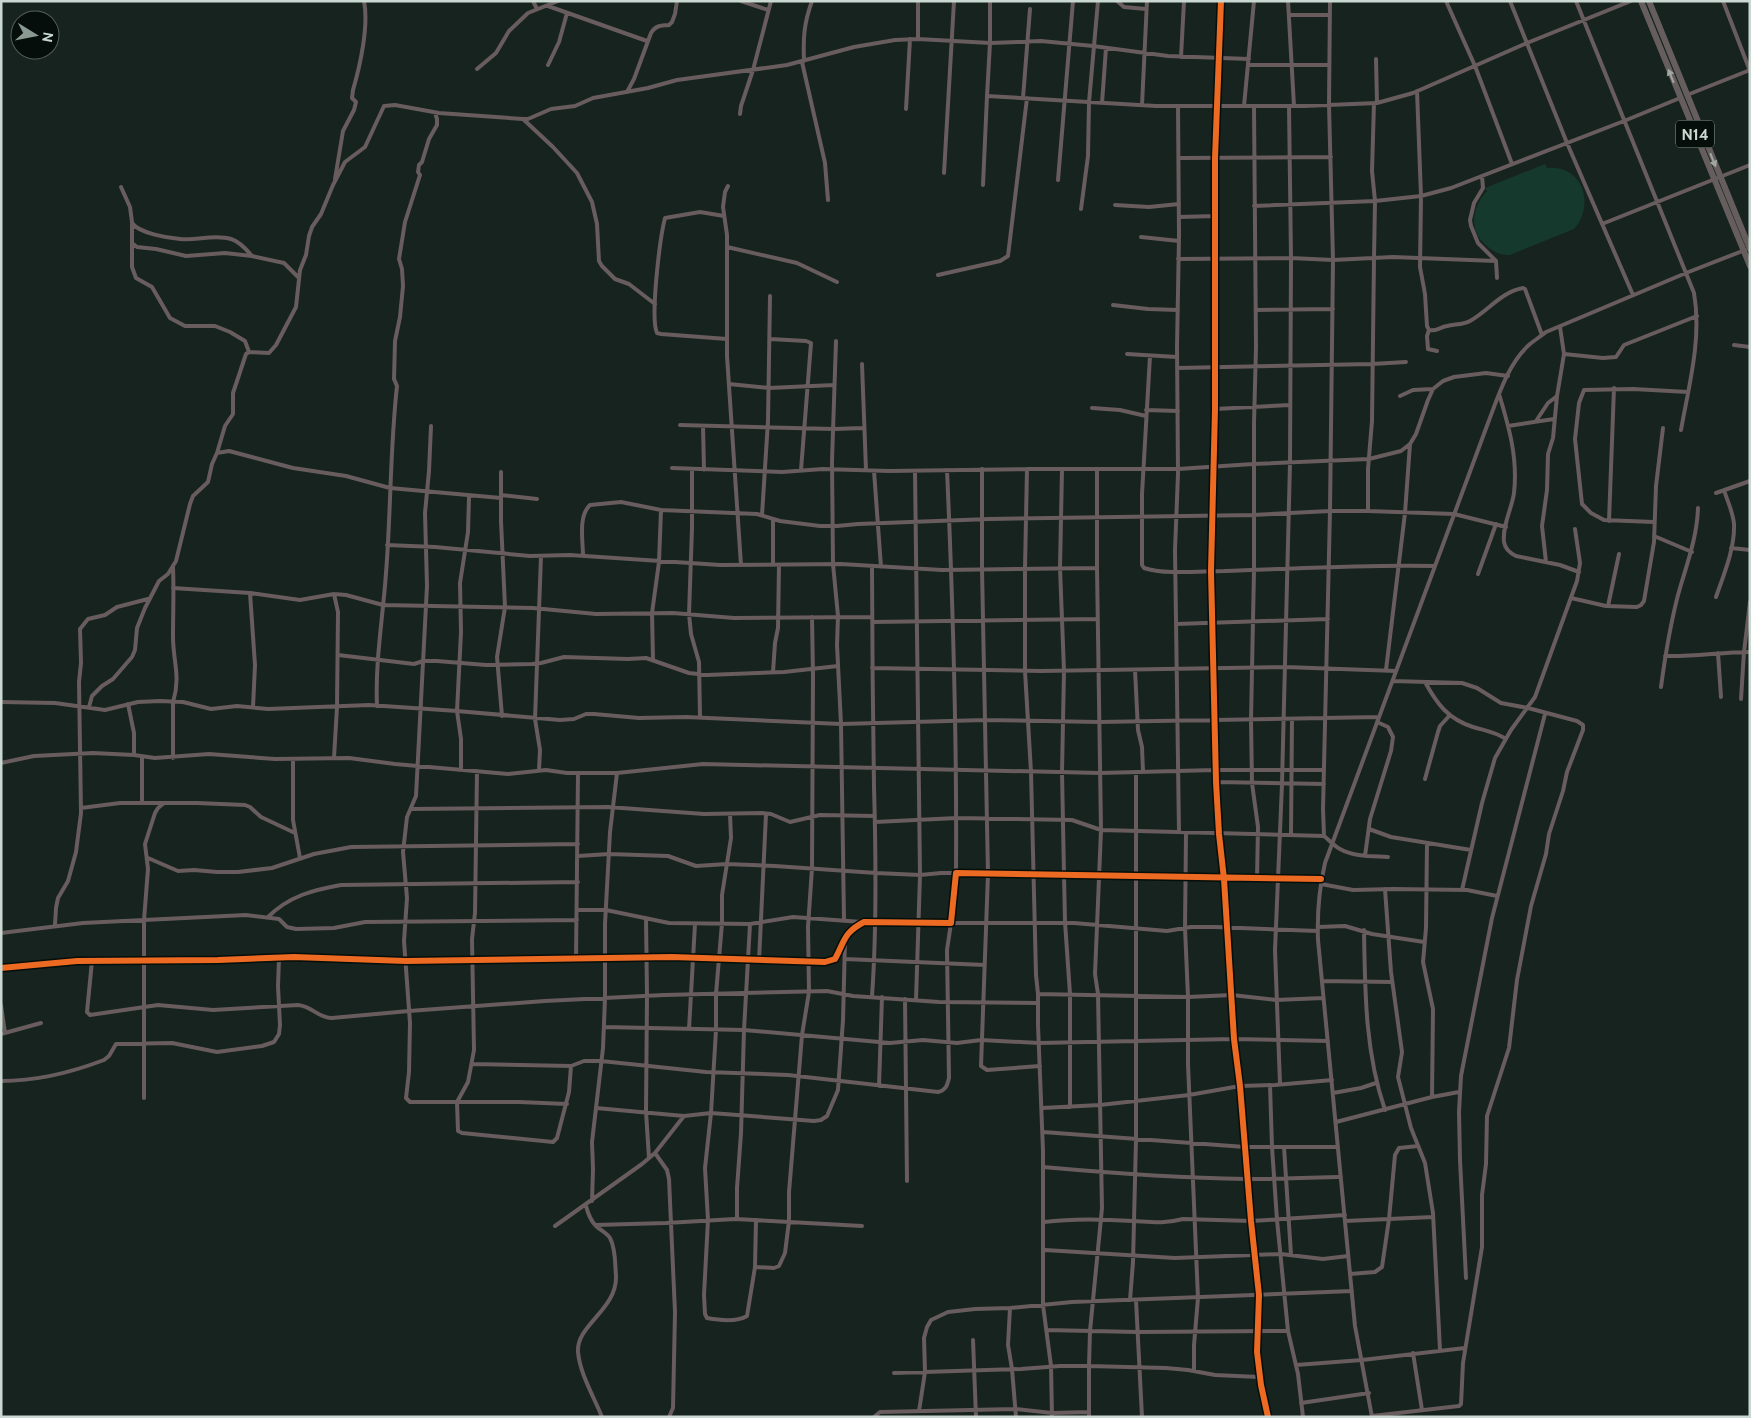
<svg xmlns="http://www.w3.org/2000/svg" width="1751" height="1418" viewBox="0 0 1751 1418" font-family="Cabin,sans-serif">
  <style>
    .green { fill: #15392c }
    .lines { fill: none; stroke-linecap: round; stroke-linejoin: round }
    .minor { stroke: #685c5e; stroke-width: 4 }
    .primary { stroke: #665d5e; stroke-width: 6 }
    .cycleway-casing { stroke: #050e0a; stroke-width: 9 }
    .cycleway { stroke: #ed6a23; stroke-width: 6 }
    .oneway { fill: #a2a7a4 }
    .labels { text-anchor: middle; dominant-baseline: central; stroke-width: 5; stroke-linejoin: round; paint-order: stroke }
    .shield { fill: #050e0a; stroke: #8f9b96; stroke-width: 1 }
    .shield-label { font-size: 16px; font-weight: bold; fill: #cad8d2 }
  </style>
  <rect width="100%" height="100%" fill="#16231e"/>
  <path class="green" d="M1545,164L1547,168C1582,164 1596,204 1574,229L1510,255C1501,255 1495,253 1488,247C1468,232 1471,208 1487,191L1485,188Z"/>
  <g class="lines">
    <path class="minor" d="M533,1L537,9
      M741,1L768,10
      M990,1V43L1041,41L1093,46L1168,56L1249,59
      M1117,1L1124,7L1146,9
      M1221,1L1215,158V409L1211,571L1216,782L1219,834L1224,879L1234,1039L1240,1086L1251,1221L1259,1295L1257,1352L1261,1385L1268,1417
      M1288,1L1294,106
      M1446,1L1475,66L1512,164
      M1510,1L1567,143L1633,295
      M1576,1L1694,293C1702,338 1689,385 1681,430
      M1723,1L1750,71
      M548,6L647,41
      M1289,15H1330
      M918,39V1
      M1181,57L1184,1
      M1376,59L1377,103
      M804,61C803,38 804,23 812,1
      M802,62L825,163L828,200
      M548,65L559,42L567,13
      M1249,65H1329
      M477,69L496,53L509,31L528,13L558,1
      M1417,91L1421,196L1420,267L1425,294L1427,326L1429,330L1427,336L1428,349L1437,351
      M627,92L634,79L651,33C656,25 660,26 669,25L672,22L675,14L677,1
      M1687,95L1750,70
      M1023,98L1030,9
      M1102,103L1106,48
      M1142,105L1147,1
      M1178,106L1179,237L1177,347L1178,474L1175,550L1179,832
      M1244,106L1254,1
      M1254,106L1256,347L1254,423V570L1251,720L1252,783L1258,827L1257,879
      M906,109L910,39
      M740,114L741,106L753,70L771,1
      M523,119H528L551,109L575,106L593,98L648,88L677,80L787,65L854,47L895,40L918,39L990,43L987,96L1156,106H1304L1377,103L1413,93L1527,43L1631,1
      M1179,158L1331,157
      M944,173L954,1
      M1482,176L1483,188L1474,203L1470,220L1471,226L1478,243L1496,261L1497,278
      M335,179L343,131L354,110L356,102L352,98L353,90C360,66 369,26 364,1
      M1058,180L1073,1
      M983,185L987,96
      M728,186L725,192L723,207L727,235V356L741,565
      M121,187L130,207L132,222V267L136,278L152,287L170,318L185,326H215L230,332L245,341L249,352
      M1115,205L1149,207L1179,204
      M1254,206L1375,201L1421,196L1451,188L1624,121L1680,98
      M1081,209L1088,156L1089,102L1098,1
      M724,216L700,212L665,218C660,237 650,318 657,333L661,334L727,339
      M1179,217L1215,216
      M132,223C139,233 167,238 180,239C196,241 214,234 231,239C238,241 247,250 252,256
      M1602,224L1750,165
      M1141,237L1179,241
      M132,243L137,247L156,249L186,256L225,253L252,256L284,263L299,278
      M727,247L797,263L837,282
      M1178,259L1291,258L1333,260L1393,257L1496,261
      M938,275L1000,261L1008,256L1027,98
      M1113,305L1148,309L1178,310
      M1256,310L1333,309
      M1429,330C1436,332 1440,327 1447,326C1455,324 1463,325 1470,321C1488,311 1501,292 1523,288L1525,289L1542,335
      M770,339L806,341L811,343L801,470
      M836,341L832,461L833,564L838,616L837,645L841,724L844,920
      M1734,345L1750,347
      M1127,354L1177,357
      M1564,354L1603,358L1616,357L1624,345L1697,316
      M1150,356L1142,494V565L1144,568C1164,575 1202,571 1224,571C1294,569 1365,564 1435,566
      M862,364L866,470
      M1177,368L1372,364L1406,362
      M729,384L769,388L834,385
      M1499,394C1509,427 1518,458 1514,493C1512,508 1502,526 1504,542C1505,549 1510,553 1516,556L1560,565L1579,572
      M1400,396L1413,390L1433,389
      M1092,408L1120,410L1146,416
      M1215,409L1290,405
      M1146,410L1178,411
      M1536,421L1548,403L1557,396
      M680,425L834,429L863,428
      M431,426L429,471L425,513L427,586L416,796L407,817L403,852L407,898L404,941L410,1023L409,1072L406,1098L410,1102H519L567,1104
      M703,426L704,470
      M1508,426L1554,419
      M217,453L229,451L293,468L346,476L390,488L501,498
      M672,468L782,472L823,469L889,471L1027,469H1178L1253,464L1369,459L1401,451L1410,444L1416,434L1428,400L1433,389L1443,381L1454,377L1486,373L1508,376
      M692,469V528L689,614L691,634L699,662L700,717
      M982,469V569L988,874L981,1066L987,1070L1040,1066
      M1027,469L1025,568V671L1031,772L1036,975L1038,994V1025L1043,1151V1305L1051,1366L1052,1417
      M1062,469L1060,568L1064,671L1062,772L1064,875L1065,922L1070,994V1107
      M874,471L881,567
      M915,471L920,875L916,1000
      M501,472V521L505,607L497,657L502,716
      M1716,493L1750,481
      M501,495L537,499
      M1368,511V469L1372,421L1374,258L1375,201L1372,171L1374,103
      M762,515L768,421L770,296
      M1609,521L1614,388
      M1654,522L1604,520L1591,513L1582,504L1575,439L1579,403L1584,390L1633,389L1688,392
      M1654,536L1692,552
      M387,545L435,547L530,556L570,555L720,565L841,564L942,570L1097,568
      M1731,548L1750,550
      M583,556C583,541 578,516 590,505L621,502L661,510L757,514L780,521L820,526H837L858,524L989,519L1253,515L1330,511H1368L1454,514L1506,527
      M1546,562L1542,526L1547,490L1548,454L1553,438L1557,396L1564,354L1560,327
      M773,565V519
      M1478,574L1496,524
      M173,588L250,593L300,600L334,594L346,595L383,605L533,608L596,614L673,613L734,618L872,617
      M250,593L255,665L253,707
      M1716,597C1724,574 1735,548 1734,524C1733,512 1727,500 1724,490
      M1571,598L1606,606L1637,607L1641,605L1644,601L1654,542L1656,486L1663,428
      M1608,606L1619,554
      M872,622L1098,619
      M1176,624L1328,619
      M1718,653L1721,697
      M338,655L414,664L423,661H437L486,665L532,664L541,663L564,657L628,659L646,658L689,673L707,675L784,672L838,666
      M1665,656C1694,657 1721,652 1750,652
      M653,659L652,613L659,562L661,510
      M872,668L1041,671L1285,667L1396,671
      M1135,670L1138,730L1142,747L1143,772
      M1386,670L1405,513L1410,444
      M773,672L775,643L778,628L779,565
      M1425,682C1437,704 1448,719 1473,727C1486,731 1493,731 1506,739
      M1661,687C1665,657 1670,626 1678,595C1686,566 1697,539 1698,508
      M1741,699L1744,652L1750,602
      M1,702L55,703L105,710L138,702L160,701L183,702L211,709L237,706L268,709L369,705L457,711L560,720L574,719L586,714H594L639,718L686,717L841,724L985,720L1099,722L1379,717
      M128,704L134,733V755
      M377,706C375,661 383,617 386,573C391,511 390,448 397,386L394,379L395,341L400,317L403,286L402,269L399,259L405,222L420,175L418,172L419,165L422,162L429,139L437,125V119L435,113
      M89,707L92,696L102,686L113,679L132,657L135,650L137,628L145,608L159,581L168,574L176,561L190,504L193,496L208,482L212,464L217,453L225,426L233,414V393L246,354L249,352L269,353L276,345L296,307L300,270L306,255L309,236L312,227L321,214L333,185L345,162L365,147L384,106L395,105L439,113L523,119L553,147L577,173L592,202L597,224L599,261L602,266L615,279L629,284L655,304
      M173,758V702C181,677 173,661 173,637C173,614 174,591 173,567
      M334,758L337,707L338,612L334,594
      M293,759V820L300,858
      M1,763L34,756L93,753L134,755L155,758L209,754L275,759L349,758L395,764L508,774L546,770L567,773H617L703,764L1100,773L1215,770H1324
      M461,770V739L457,711L461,632L460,583L468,532L469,497
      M539,770L540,750L535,719L541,556
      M477,771L475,913L472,939L474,1050L468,1082L457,1102L458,1131L462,1133L553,1142L557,1138L569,1092L571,1066
      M1425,779L1438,732L1440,726L1450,715
      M1216,782L1324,784
      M142,803V757
      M81,808L120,803H197L245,805L250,807L261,817L295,833
      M411,809L608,807L704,814L762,813L771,814L790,822L820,815L875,816
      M730,814L731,838L722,895V923L716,994V1030L711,1113L705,1168L708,1220L704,1295L705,1314L707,1318C718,1320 737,1322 747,1316L755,1267L756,1220
      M875,822L957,818L1072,820L1101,830L1324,836C1329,840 1334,846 1340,849C1354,857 1372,856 1388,857
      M1369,829L1391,837L1471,850
      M1186,833L1185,928L1188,997V1064L1198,1298L1194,1345V1371
      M1291,834L1292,719
      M1324,836L1323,809L1330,511L1333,260L1329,105L1330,1
      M1427,844L1426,928L1423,962L1433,1009L1432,1097
      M578,856L609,854L668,856L696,866L727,864L775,866L876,873L920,875L941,873H956C957,739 953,605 947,470
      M1365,856L1370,819L1391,751L1393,737L1388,727L1377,722
      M148,858L178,871L194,870L217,872H238L272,868L314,854L351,847L578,844
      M1321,884L1353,890L1393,889L1467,890L1497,896
      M1385,889L1391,972L1402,1052L1398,1077L1411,1128L1425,1163L1433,1213L1440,1350
      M1462,890L1482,803L1495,758L1511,730L1535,697L1577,581L1580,563L1575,529
      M577,910H606L669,923L750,924L793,917L862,922
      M268,917C289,896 313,890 341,885L578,882
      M646,918L647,996L646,1112L649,1158
      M55,925L56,908L58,898L68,881L76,852L81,813L79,682L81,663L80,629L88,619L105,615L117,607L148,599
      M1318,927L1345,926L1372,934L1424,942
      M1364,930C1365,991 1365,1052 1385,1110
      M1,933L83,923L246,915L279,919L287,927L296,929L334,928L365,922L577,920
      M576,959L578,773
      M845,959L985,965
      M92,961L87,1012L90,1015L158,1005L213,1010L298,1005C312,1006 318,1018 332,1018L409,1011L545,1001L664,995L827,991L853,996L939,1002L1037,1003
      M759,961L766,814
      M1,968L77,961L218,960L294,957L406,961L672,957L825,962L835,959C845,941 843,933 864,922L951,923L956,873L1321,879
      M1322,981L1392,982
      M1038,994L1188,997L1232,995L1276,1000L1323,998
      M872,996C877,927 876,857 874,787C873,713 872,640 872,566
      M905,999L907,1181
      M1,1005L5,1033
      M604,1027L744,1030L890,1043L923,1040L957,1043L981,1040L1039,1043L1234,1039L1328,1041
      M689,1029L695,924
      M1,1034L41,1023
      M472,1064L571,1066L584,1061H601L706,1072L788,1075L938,1092C946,1090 947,1086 949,1078L947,950L951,923H1074L1167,931L1191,927H1215L1318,931
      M1,1081C38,1081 70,1073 104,1060L109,1056L116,1044L172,1043L217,1052L262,1046L274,1042L279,1034L280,1025L278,986L279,959
      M1280,1084L1275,950L1282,784L1290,463L1291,258L1289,106
      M1270,1085L1272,1147L1277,1220L1288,1331L1298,1374L1303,1417
      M879,1086L882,997
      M1333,1093L1361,1088L1376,1083
      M144,1098V920L148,869L145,844L155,813L158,808L164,803
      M596,1108L684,1116L711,1113L814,1121L821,1120L827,1116L838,1090L843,1020L845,941
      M1042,1108L1100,1105L1189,1095L1240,1086L1275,1085L1332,1080
      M1336,1122L1432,1097L1459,1092
      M1043,1132L1245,1147H1338
      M1284,1147L1291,1255
      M655,1153L667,1170L669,1179L675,1312L673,1408L669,1417
      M1043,1167C1110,1173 1178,1178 1246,1179C1278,1179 1309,1178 1341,1177
      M592,1201L593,1169L592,1142L603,1048L605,998V924L610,832L617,773
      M586,1206C588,1213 590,1220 596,1226C600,1230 607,1233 610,1238C616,1249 615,1265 616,1276C617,1310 576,1325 578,1352C580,1374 594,1397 602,1417
      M737,1219V1188L741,1133L744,1030L750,924
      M1345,1221L1433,1217
      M1044,1222C1074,1218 1103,1219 1133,1221C1152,1222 1164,1224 1183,1219L1251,1221L1345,1215
      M595,1225L666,1223L735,1219L862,1226
      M555,1226L642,1164L655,1153L684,1116
      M1045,1250L1175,1258L1281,1254L1323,1259L1348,1256
      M755,1267L774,1268L779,1266L785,1253L789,1221V1192L802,1035L809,992L808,927L812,868L813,676L812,617
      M1350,1274L1375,1272L1382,1267L1389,1219L1395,1155L1399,1148L1418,1146
      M1466,1278L1460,1160L1459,1112L1461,1076L1492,918L1545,714
      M1130,1300L1133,1262L1136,1139V772
      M1136,1300L1142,1417
      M1010,1308L1008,1345L1012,1369L1016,1417
      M1046,1330L1137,1332L1288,1331
      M973,1340L976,1417
      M1413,1353L1422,1410
      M1296,1365L1362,1360L1465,1348
      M894,1373L1021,1369L1060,1366H1089L1166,1368L1188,1370L1215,1375L1259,1377
      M1301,1403L1369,1393
      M919,1411L925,1372L924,1338L927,1327L931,1320L948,1312L975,1309L1010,1308L1072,1302L1352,1291
      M1372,1416L1459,1406L1461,1404L1463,1363L1482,1247V1195L1486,1164L1487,1116L1509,1048L1517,980L1531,906L1546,854L1549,834L1563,791L1567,772L1583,730V725L1577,721L1528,708L1501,703L1477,688L1462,683L1393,681
      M874,1417L880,1412L1015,1409L1052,1413L1089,1412
      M1089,1417V1366L1090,1331L1102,1208L1098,994L1095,974L1101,830L1097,568V469
      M1372,1417L1355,1326L1318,940C1317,914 1319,889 1325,863L1488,423C1498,397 1508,363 1530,344C1535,340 1541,336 1546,332L1686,273L1745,250"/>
    <path class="primary" d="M1641,1L1750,266
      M1649,1L1750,249"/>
    <defs>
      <path id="cycleway" d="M1221,1L1215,158V409L1211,571L1216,782L1219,834L1224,879L1234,1039L1240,1086L1251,1221L1259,1295L1257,1352L1261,1385L1268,1417
        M1,968L77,961L218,960L294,957L406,961L672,957L825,962L835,959C845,941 843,933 864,922L951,923L956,873L1321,879"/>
    </defs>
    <use href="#cycleway" class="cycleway-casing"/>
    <use href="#cycleway" class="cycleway"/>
  </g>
  <defs><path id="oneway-solid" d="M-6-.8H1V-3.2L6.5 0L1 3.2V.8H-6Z" transform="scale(1.25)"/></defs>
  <g class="oneway">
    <use href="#oneway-solid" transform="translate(1671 76) rotate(-112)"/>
    <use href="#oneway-solid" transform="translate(1713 160) rotate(68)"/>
  </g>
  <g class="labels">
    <rect class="shield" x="1676" y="120.5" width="38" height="27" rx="4"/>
    <g class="shield-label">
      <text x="1695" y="134">N14</text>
    </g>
  </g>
  <rect width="1751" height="1418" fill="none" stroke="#cad8d2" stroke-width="5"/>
  <g transform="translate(35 35) rotate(100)"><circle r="24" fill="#050e0a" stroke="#545f5a"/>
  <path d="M0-4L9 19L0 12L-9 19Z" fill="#8b9993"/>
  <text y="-8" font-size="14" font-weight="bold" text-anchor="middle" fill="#cad8d2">N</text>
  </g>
</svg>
